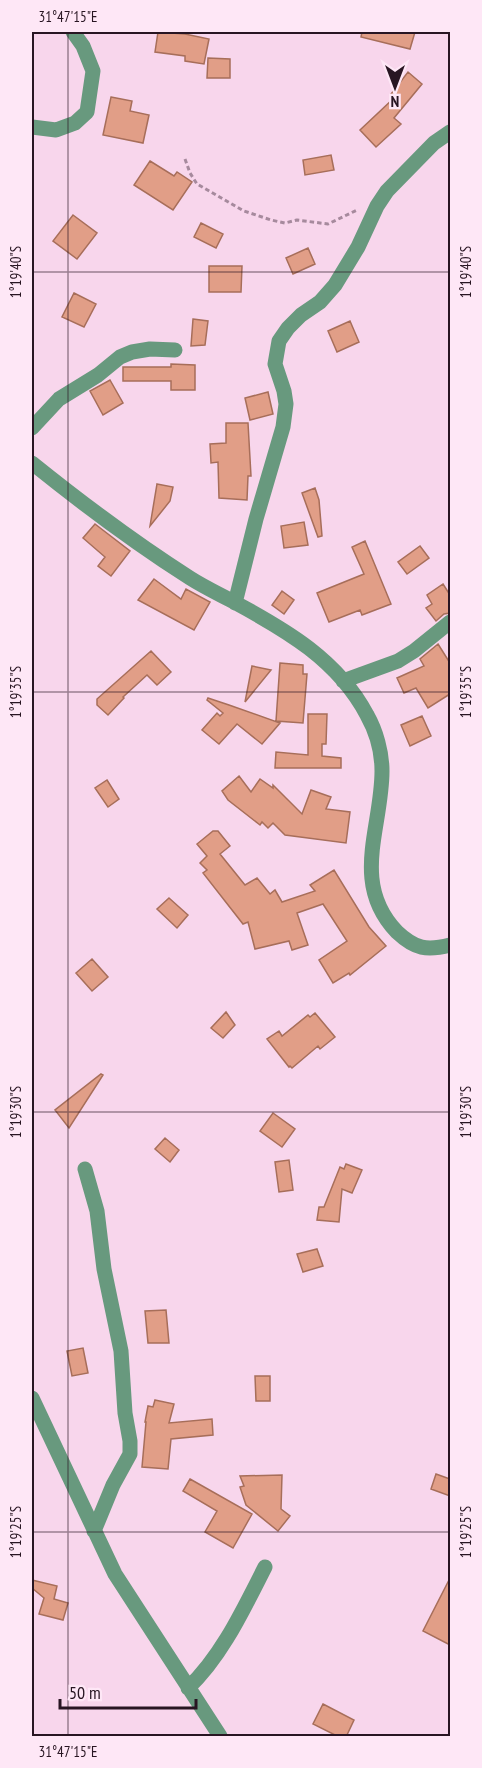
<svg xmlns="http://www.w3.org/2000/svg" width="482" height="1768" viewBox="0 0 482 1768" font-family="'PT Sans Narrow',sans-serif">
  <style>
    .building { fill: #e19e87; stroke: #a76e5a; stroke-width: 1.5 }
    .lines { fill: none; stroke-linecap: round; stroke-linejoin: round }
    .path { stroke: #a68a9d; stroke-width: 3; stroke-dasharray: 4.5 3; stroke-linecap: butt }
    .minor { stroke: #68997e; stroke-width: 15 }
    .ticks { fill: none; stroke: #281522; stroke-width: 1.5; stroke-opacity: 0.45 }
    .neatline { fill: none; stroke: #281522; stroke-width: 2 }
    .ticks-label { font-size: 15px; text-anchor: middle; fill: #281522 }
  </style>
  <rect width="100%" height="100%" fill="#f8d6ec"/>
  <path class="building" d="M158,32L185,34L209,39L204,64L185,61V56L155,52Z
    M362,32H415L410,49L361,37Z
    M208,58L230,59V78H207Z
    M408,72L422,84L394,118L401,124L376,147L360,130L395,97L391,94Z
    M111,97L132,101L130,111L149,115L143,143L103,135Z
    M331,155L334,170L305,175L303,160Z
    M150,161L174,176L177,172L192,182L173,210L134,185Z
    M73,215L97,233L77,259L53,241Z
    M201,223L223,234L216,248L194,237Z
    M308,248L315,264L293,274L286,258Z
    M209,266H242L241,292H209Z
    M74,293L96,304L84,327L62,317Z
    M193,319L208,321L205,345L191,346Z
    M350,321L359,342L337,352L328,331Z
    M171,364L195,365V390H171V381H123V367H171Z
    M110,380L123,403L103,415L90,391Z
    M268,392L273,414L250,420L245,398Z
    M226,423H248L251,476H248L247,500L219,498L218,462L211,463L210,444L226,443Z
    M157,484L173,487L170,501L150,526Z
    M315,488L319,500L322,536L318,537L302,493Z
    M304,522L308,545L284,548L281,526Z
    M95,524L130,551L111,576L98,566L105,557L83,538Z
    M365,541L391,604L362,615L360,610L329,622L317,593L364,574L352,547Z
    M420,546L429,558L407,574L398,562Z
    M154,579L181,599L186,589L210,602L194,630L138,600Z
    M443,584L450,595V613L444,614L436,621L426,608L432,604L427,595Z
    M282,591L294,600L284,614L272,605Z
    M438,644L450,663V694L428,708L416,688L404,693L397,678L424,666L420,659Z
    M151,651L171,672L157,685L147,675L123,697L124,698L108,715L97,705V699Z
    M280,663L303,665V674H307L303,723L276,721Z
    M252,666L271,670L245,702Z
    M208,698L229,705L280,723L262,744L237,724L219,744L202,730L217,713L220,716L223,713L207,700Z
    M308,714H327L326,744H322V756L341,758V768H275L276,752L308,755Z
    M422,716L431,736L410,746L401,725Z
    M239,776L251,792L260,779L273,788V785L302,814L311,790L331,797L326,809L350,812L346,843L285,835L273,823L268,828L262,822L260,825L228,800L222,791Z
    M107,780L119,799L108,807L95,788Z
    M213,831H218L230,846L220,854L245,885L257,878L270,894L275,890L282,902L315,891L310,885L334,870L369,927L386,946L350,975L349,973L333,983L319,960L347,941L323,904L297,913L308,945L292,950L289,941L255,949L248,922L243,924L203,873L207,870L200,863L207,856L197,844Z
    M169,898L188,915L177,928L157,909Z
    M92,959L108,977L92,991L76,973Z
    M226,1012L235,1025L223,1038L211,1028Z
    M315,1013L335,1037L320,1049L318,1046L292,1068L290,1066L289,1067L267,1039L279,1031L282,1036L308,1015L310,1017Z
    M101,1074L103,1075L69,1128L55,1110Z
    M273,1113L295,1129L282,1147L260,1131Z
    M165,1138L179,1150L170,1162L155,1149Z
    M289,1160L293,1190L279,1192L275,1162Z
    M346,1164L362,1170L352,1193L342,1189L339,1222L317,1220L319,1207H324L340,1167L344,1169Z
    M317,1249L323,1266L303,1272L297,1254Z
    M166,1310L169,1343H148L145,1311Z
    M83,1348L88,1373L72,1376L67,1351Z
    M255,1376H270V1401H256Z
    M155,1400L174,1404L169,1423L212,1419L213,1435L171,1439L168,1469L142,1467L146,1422H145L148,1406L153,1407Z
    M436,1474L450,1479V1496L431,1489Z
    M282,1475L281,1509L290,1516L278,1531L246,1505L240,1487L244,1486L240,1476Z
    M190,1479L252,1514L233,1548L205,1532L217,1511L183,1491Z
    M450,1578V1645L423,1631Z
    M32,1580L57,1586L54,1599L68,1603L63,1620L39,1614L44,1598L32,1588Z
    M323,1704L354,1720L346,1737H339L313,1724Z"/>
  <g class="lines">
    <path class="path" d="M185,159L190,173L197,184L244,211L271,220L285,223L297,220L328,224L357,210"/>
    <path class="minor" d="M32,127L56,130L75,123L87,112L93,71L83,46L73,32
      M32,428L59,399L98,375L120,357L132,352L150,349L175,350
      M32,463C83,504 135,543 190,578C204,587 219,594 234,602C286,630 338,660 367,715C376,731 382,752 382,771C382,828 350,883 397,932C415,949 427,951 450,945
      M235,603L256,519L283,427L286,404L284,391L275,364L279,341L288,328L301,315L320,302L335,285L358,247L377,206L387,191L434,143L450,132
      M343,681L398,661L414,651L450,622
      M85,1169L97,1211L104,1269L121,1351L125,1413L130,1441V1454L113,1485L94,1531
      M32,1398L115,1574L220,1736
      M188,1688C222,1656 244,1608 265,1567"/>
  </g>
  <path class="ticks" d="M68,32V1736M32,272H450M32,692H450M32,1112H450M32,1532H450"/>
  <rect width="482" height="1768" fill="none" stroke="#fee7f6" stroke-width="66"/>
  <g transform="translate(395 87) rotate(180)" stroke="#fee7f6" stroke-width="4.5" paint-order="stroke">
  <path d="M0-4.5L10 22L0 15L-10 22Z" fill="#281522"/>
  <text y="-9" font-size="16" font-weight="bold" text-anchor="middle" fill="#281522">N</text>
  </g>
  <path d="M60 1699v9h136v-9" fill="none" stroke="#281522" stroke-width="3"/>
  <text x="69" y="1699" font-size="18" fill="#281522" stroke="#fee7f6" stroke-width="4.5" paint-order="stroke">50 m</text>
  <rect x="33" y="33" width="416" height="1702" class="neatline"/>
  <g class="ticks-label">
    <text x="68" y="22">31°47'15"E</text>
    <text transform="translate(466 272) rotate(-90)" y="5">1°19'40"S</text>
    <text transform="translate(16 272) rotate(-90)" y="5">1°19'40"S</text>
    <text transform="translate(466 692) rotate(-90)" y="5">1°19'35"S</text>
    <text transform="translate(16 692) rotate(-90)" y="5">1°19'35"S</text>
    <text transform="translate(16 1112) rotate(-90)" y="5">1°19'30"S</text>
    <text transform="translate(466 1112) rotate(-90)" y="5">1°19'30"S</text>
    <text transform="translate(16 1532) rotate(-90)" y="5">1°19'25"S</text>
    <text transform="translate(466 1532) rotate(-90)" y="5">1°19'25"S</text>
    <text x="68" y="1757">31°47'15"E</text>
  </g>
</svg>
